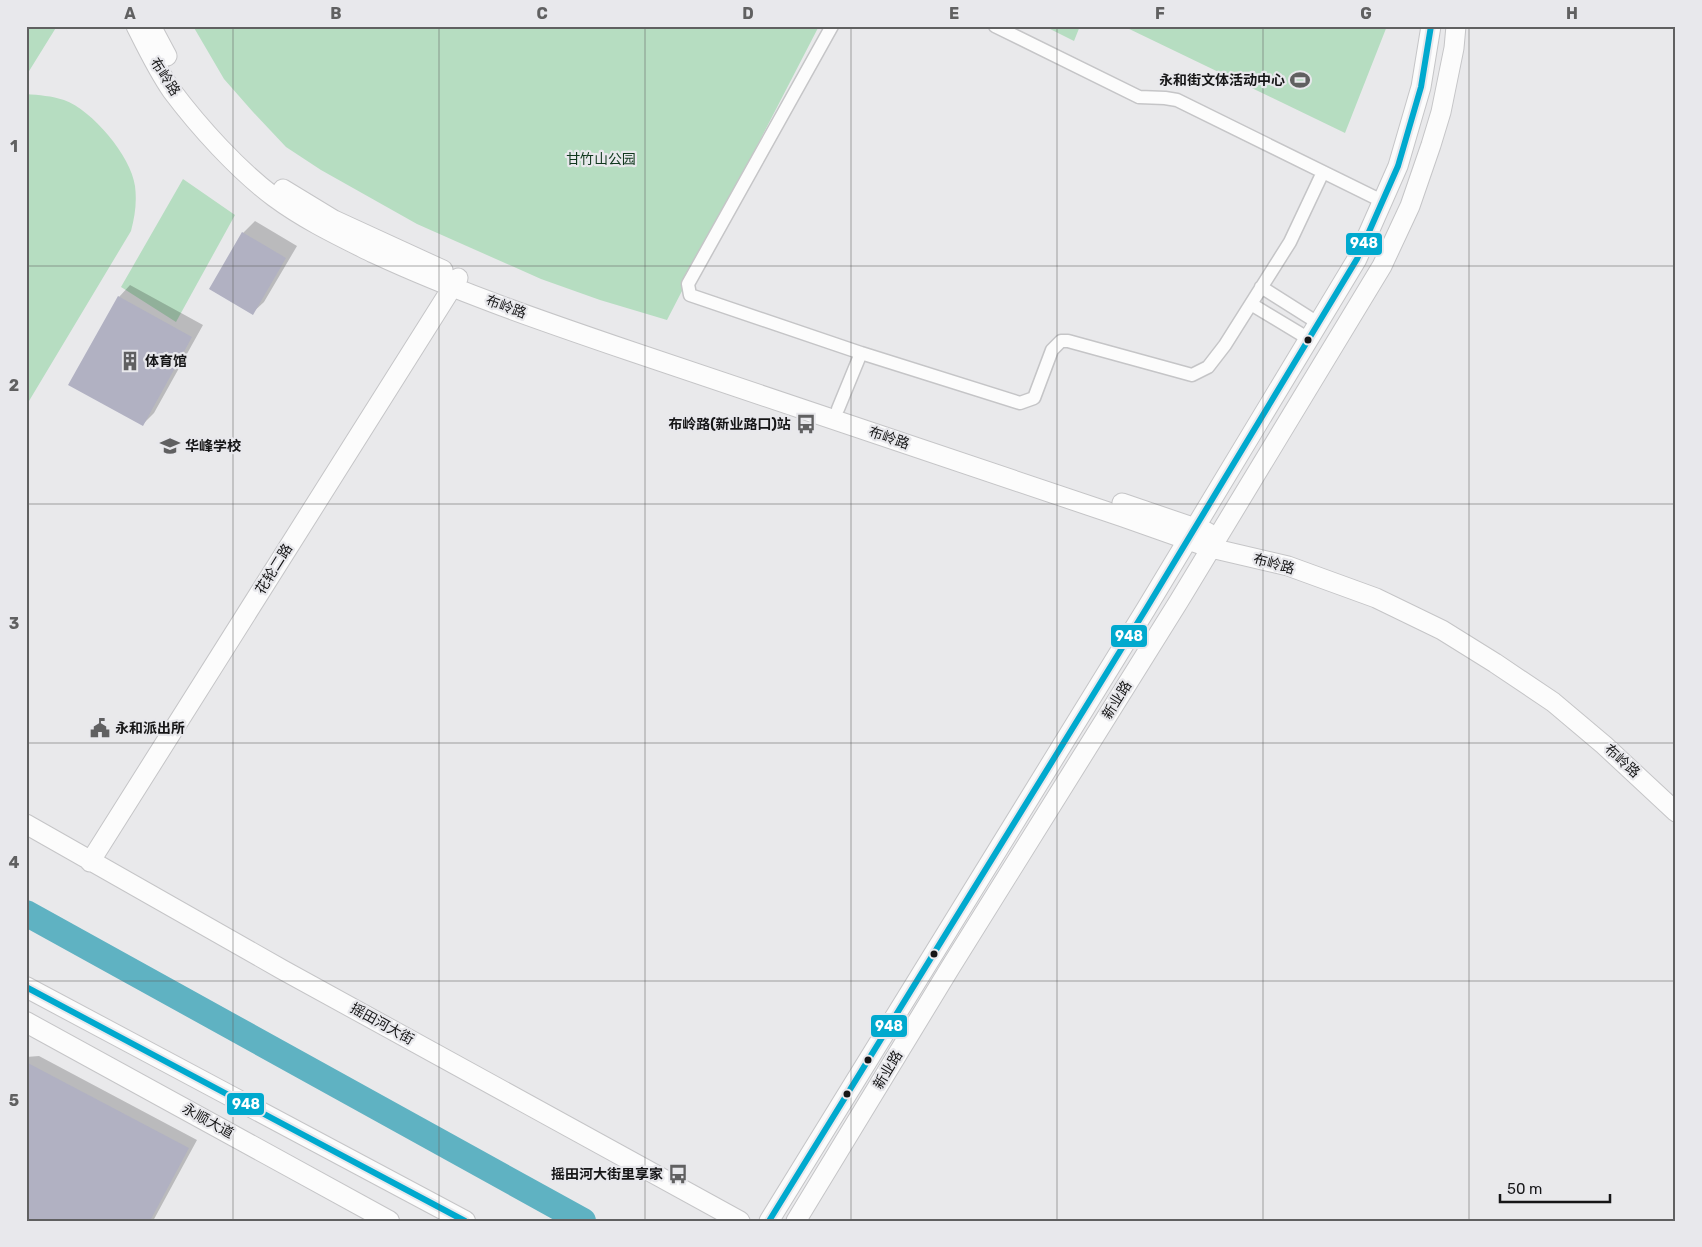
<svg xmlns="http://www.w3.org/2000/svg" width="1702" height="1247" viewBox="0 0 1702 1247" font-family="Rubik,'Noto Sans SC',sans-serif">
  <style>
    .green { fill: #b6ddc1 }
    .shadow { fill: #0003 }
    .lines { fill: none; stroke-linecap: round; stroke-linejoin: round }
    .river { stroke: #5fb2c2; stroke-width: 26 }
    .building { fill: #b1b1c2 }
    .street-casing { stroke: #c5c5c7; stroke-width: 15 }
    .secondary-casing { stroke: #c5c5c7; stroke-width: 21 }
    .primary-casing { stroke: #c5c5c7; stroke-width: 22 }
    .street { stroke: #fcfcfc; stroke-width: 12 }
    .secondary { stroke: #fcfcfc; stroke-width: 19 }
    .primary { stroke: #fcfcfc; stroke-width: 20 }
    .bus-1-casing { stroke: #e8e8ec; stroke-width: 10 }
    .bus-1 { stroke: #00a9ce; stroke-width: 6 }
    .grid { fill: none; stroke: #606061; stroke-width: 1; stroke-opacity: 0.55 }
    .bus-dot { fill: #161617; stroke: #e8e8ec; stroke-width: 2 }
    .labels { text-anchor: middle; dominant-baseline: central; stroke-width: 4.5; stroke-linejoin: round; paint-order: stroke }
    .street-label { font-size: 14px; fill: #161617; stroke: #e8e8ec }
    .poi-label { font-size: 14px; font-weight: bold; fill: #161617; stroke: #e8e8ec; text-anchor: end }
    .park-label { font-size: 14px; fill: #11381e; stroke: #e8e8ec }
    .line-badge { stroke: #e8e8ec; stroke-width: 2 }
    .badge-label { font-size: 14px; text-anchor: middle; font-weight: bold; fill: #fff }
    .neatline { fill: none; stroke: #606061; stroke-width: 2 }
    .grid-label { font-size: 16px; text-anchor: middle; font-weight: bold; fill: #606061 }
  </style>
  <rect width="100%" height="100%" fill="#e9e9eb"/>
  <path class="green" d="M26,26H57L26,76Z
    M193,26H819L667,320L600,300L541,279L417,224L321,170L286,147L253,112L224,79Z
    M1044,26H1080L1074,41Z
    M1123,26H1387L1345,133Z
    M26,94C39,95 52,96 64,100C92,110 131,156 135,186C137,202 135,216 131,231L26,406Z
    M183,179L235,215L176,322L121,287Z"/>
  <path class="shadow" d="M255,221L297,246L264,302L252,313L210,289L243,233Z
    M130,285L203,325L154,413L143,424L119,297Z
    M39,1056L197,1140L153,1221H26V1057Z"/>
  <g class="lines">
    <path class="river" d="M26,913L583,1221"/>
  </g>
  <path class="building" d="M242,232L286,258L253,315L209,289Z
    M118,296L192,337L143,426L68,385Z
    M26,1062L189,1148L150,1221H26Z"/>
  <g class="lines">
    <defs>
      <path id="street" d="M832,26L688,284L690,295L861,353L838,409
        M995,26L1139,97L1165,98L1177,100L1384,202
        M1261,287L1318,323
        M1251,304L1309,339
        M861,353L1020,403L1034,398L1052,350L1061,341H1068L1192,375L1208,367L1225,345L1290,242L1323,172"/>
      <path id="secondary" d="M136,26C147,48 158,71 172,91C199,127 238,170 274,197C305,220 339,236 373,253C457,292 545,322 633,352C796,407 960,462 1123,517L1211,548L1288,566L1376,598L1442,630L1495,663L1553,702L1604,745L1676,812
        M151,26L167,56
        M283,189L334,220L443,270
        M1122,503L1207,532
        M26,824L283,970L740,1221
        M90,862L458,278
        M769,1221L1146,609L1357,259L1398,166L1421,87L1431,26
        M796,1221L950,968L1179,601L1382,266L1410,206L1431,145L1441,112L1454,48L1456,26"/>
      <path id="primary" d="M26,987L465,1221
        M26,1022L389,1221"/>
    </defs>
    <use href="#street" class="street-casing"/>
    <use href="#secondary" class="secondary-casing"/>
    <use href="#primary" class="primary-casing"/>
    <use href="#street" class="street"/>
    <use href="#secondary" class="secondary"/>
    <use href="#primary" class="primary"/>
    <defs>
      <path id="bus-1" d="M26,987L465,1221
        M769,1221L1146,609L1357,259L1398,166L1421,87L1431,26"/>
    </defs>
    <use href="#bus-1" class="bus-1-casing"/>
    <use href="#bus-1" class="bus-1"/>
  </g>
  <path class="grid" d="M233,26V1221M439,26V1221M645,26V1221M851,26V1221M1057,26V1221M1263,26V1221M1469,26V1221M26,266H1676M26,504H1676M26,743H1676M26,981H1676"/>
  <defs>
    <symbol id="stadium-bare" viewBox="-9 -9 18 18"><path d="M0-5a6.5 5 0 1 0 0 10a6.5 5 0 1 0 0-10ZM-3.5-1.8h7v3.6h-7Z" fill="#606061" stroke="#e8e8ec" stroke-width="2.5" paint-order="stroke"/></symbol>
    <symbol id="building-bare" viewBox="-9 -9 18 18"><path d="M-4-6H4V6H1V3H-1V6H-4ZM-2.5-4.3h1.7v1.8h-1.7ZM.8-4.3h1.7v1.8H.8ZM-2.5-1h1.7V.8h-1.7ZM.8-1h1.7V.8H.8Z" fill="#606061" stroke="#e8e8ec" stroke-width="2.5" paint-order="stroke"/></symbol>
    <symbol id="bus-bare" viewBox="-9 -9 18 18"><path d="M-5-6H5V4H4V6H2V4H-2V6H-4V4H-5ZM-3.5-4V0h7V-4ZM-3.5 1.2v1.5H-2V1.2ZM2 1.2v1.5H3.5V1.2Z" fill="#606061" stroke="#e8e8ec" stroke-width="2.5" paint-order="stroke"/></symbol>
    <symbol id="school-bare" viewBox="-9 -9 18 18"><path d="M0-5L7-2L0 1L-7-2ZM-4 1L0 2.5L4 1V4Q0 6-4 4Z" fill="#606061" stroke="#e8e8ec" stroke-width="2.5" paint-order="stroke"/></symbol>
    <symbol id="civic-bare" viewBox="-9 -9 18 18"><path d="M-.6-6.5H3V-4.5H.6V-3L4-1V1h2V6H-6V1h2V-1L-.6-3ZM-1.2 2.5V6h2.4V2.5Z" fill="#606061" stroke="#e8e8ec" stroke-width="2.5" paint-order="stroke"/></symbol>
  </defs>
  <g fill-rule="evenodd">
    <use href="#stadium-bare" x="1286" y="66" width="28" height="28"/>
    <use href="#building-bare" x="116" y="347" width="28" height="28"/>
    <use href="#bus-bare" x="792" y="410" width="28" height="28"/>
    <use href="#school-bare" x="156" y="432" width="28" height="28"/>
    <use href="#civic-bare" x="86" y="714" width="28" height="28"/>
    <use href="#bus-bare" x="664" y="1160" width="28" height="28"/>
  </g>
  <g class="bus-dot">
    <circle cx="1308" cy="340" r="4.5"/>
    <circle cx="934" cy="954" r="4.5"/>
    <circle cx="868" cy="1060" r="4.5"/>
    <circle cx="847" cy="1094" r="4.5"/>
  </g>
  <g class="labels">
    <g class="street-label">
      <text transform="translate(165 77) rotate(57)">布岭路</text>
      <text transform="translate(506 307) rotate(20)">布岭路</text>
      <text transform="translate(889 438) rotate(19)">布岭路</text>
      <text transform="translate(1274 564) rotate(15)">布岭路</text>
      <text transform="translate(274 569) rotate(-58)">花轮二路</text>
      <text transform="translate(1117 700) rotate(-58)">新业路</text>
      <text transform="translate(1622 761) rotate(42)">布岭路</text>
      <text transform="translate(382 1024) rotate(29)">摇田河大街</text>
      <text transform="translate(888 1070) rotate(-59)">新业路</text>
      <text transform="translate(208 1121) rotate(29)">永顺大道</text>
    </g>
    <g class="poi-label">
      <text x="1285" y="80">永和街文体活动中心</text>
      <text x="145" y="361" text-anchor="start">体育馆</text>
      <text x="791" y="424">布岭路(新业路口)站</text>
      <text x="185" y="446" text-anchor="start">华峰学校</text>
      <text x="115" y="728" text-anchor="start">永和派出所</text>
      <text x="663" y="1174">摇田河大街里享家</text>
    </g>
    <g class="park-label">
      <text x="601" y="159">甘竹山公园</text>
    </g>
  </g>
  <g class="line-badge">
    <rect x="1345" y="232" width="38" height="24" rx="5" fill="#00a9ce"/>
    <rect x="1110" y="624" width="38" height="24" rx="5" fill="#00a9ce"/>
    <rect x="870" y="1014" width="38" height="24" rx="5" fill="#00a9ce"/>
    <rect x="226" y="1092" width="39" height="24" rx="5" fill="#00a9ce"/>
  </g>
  <g class="badge-label">
    <text x="1364" y="248">948</text>
    <text x="1129" y="641">948</text>
    <text x="889" y="1031">948</text>
    <text x="246" y="1109">948</text>
  </g>
  <rect width="1702" height="1247" fill="none" stroke="#e8e8ec" stroke-width="55"/>
  <path d="M1500 1194v8h110v-8" fill="none" stroke="#161617" stroke-width="2.5"/>
  <text x="1507" y="1194" font-size="15" fill="#161617" stroke="#e8e8ec" stroke-width="4" paint-order="stroke">50 m</text>
  <rect x="28" y="28" width="1646" height="1192" class="neatline"/>
  <g class="grid-label">
    <text x="130" y="19">A</text>
    <text x="336" y="19">B</text>
    <text x="542" y="19">C</text>
    <text x="748" y="19">D</text>
    <text x="954" y="19">E</text>
    <text x="1160" y="19">F</text>
    <text x="1366" y="19">G</text>
    <text x="1572" y="19">H</text>
    <text x="14" y="152">1</text>
    <text x="14" y="391">2</text>
    <text x="14" y="629">3</text>
    <text x="14" y="868">4</text>
    <text x="14" y="1106">5</text>
  </g>
</svg>
